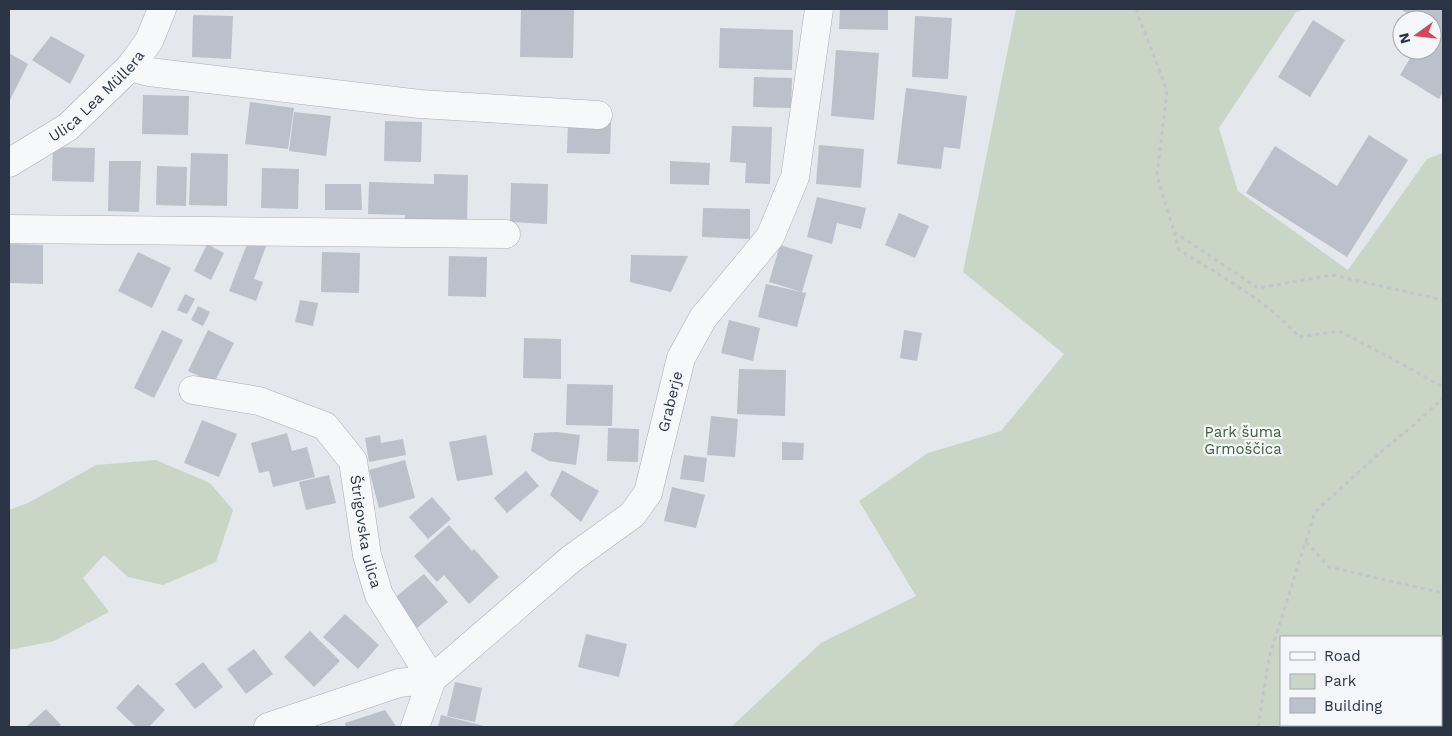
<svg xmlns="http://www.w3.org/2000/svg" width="1452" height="736" viewBox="0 0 1452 736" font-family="'Work Sans',sans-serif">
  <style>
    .green { fill: #c9d6c5; fill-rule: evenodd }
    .building { fill: #bbc0ca }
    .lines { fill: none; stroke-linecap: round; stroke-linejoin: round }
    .minor-casing { stroke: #a9aeb7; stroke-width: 29 }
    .path { stroke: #c2c5cb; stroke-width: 3; stroke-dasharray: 4 4; stroke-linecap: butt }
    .minor { stroke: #f7f8fa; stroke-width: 28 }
    .labels { text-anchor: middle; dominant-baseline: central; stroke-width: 4.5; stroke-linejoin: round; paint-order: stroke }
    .street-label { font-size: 15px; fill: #2b3445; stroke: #f4f6f9 }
    .park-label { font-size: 15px; fill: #3f6138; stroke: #f4f6f9 }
  </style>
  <rect width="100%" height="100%" fill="#e4e7ec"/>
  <path class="green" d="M1016,9H1307L1296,12L1219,128L1238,191L1348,270L1427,159L1443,153V727H731L821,643L916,596L859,501L928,453L1001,431L1064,354L963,272ZM1281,637H1441V725H1281Z
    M156,460L210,483L233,510L216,562L163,585L128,577L104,555L83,578L109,612L54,641L9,650V510L28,503L96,465Z"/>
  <path class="building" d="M521,9H574L573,58L520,57Z
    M840,9H888V30L839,29Z
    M1400,9H1443V92L1439,99L1400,75L1415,50H1432V20H1419Z
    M193,15L233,16L231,59L192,57Z
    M915,16L952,18L948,79L912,77Z
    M1313,20L1345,40L1310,97L1278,77Z
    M720,28L793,30L792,70L719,68Z
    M51,36L85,55L70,84L32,60Z
    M836,50L879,53L874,120L831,116Z
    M9,53L28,64L9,102Z
    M754,77L792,78L791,108L753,107Z
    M906,88L967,96L960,149L944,147L941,169L897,164Z
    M143,95L189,96L188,135L142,134Z
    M250,102L294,108L288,149L245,144Z
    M294,112L331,116L326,156L289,151Z
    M385,121L422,122L421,162L384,161Z
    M568,122L611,123L610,154L567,153Z
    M732,126L772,127L770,184L745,183L746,163L730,162Z
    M1369,135L1408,160L1347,257L1246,193L1275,146L1337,186Z
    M819,145L864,149L861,188L816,184Z
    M53,147L95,148L94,182L52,181Z
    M191,153L228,154L227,206L189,205Z
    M109,161H141L139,212L108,211Z
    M670,161L710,163L709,185L670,184Z
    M157,166L187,167L186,206L156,205Z
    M262,168L299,169L298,209L261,208Z
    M434,174L468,175L467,223L405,222V215L368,214L369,182L434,184Z
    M511,183L548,184L547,224L510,222Z
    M325,184H361L362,210H325Z
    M817,197L866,208L861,229L837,223L832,244L807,237Z
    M703,208L750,209V239L702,237Z
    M899,213L929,226L915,258L885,245Z
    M249,239L266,246L254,279L263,282L256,301L229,291Z
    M9,244L43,245V284L9,283Z
    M207,244L224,253L211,280L194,271Z
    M780,245L813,255L802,292L769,282Z
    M138,252L171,268L152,308L118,291Z
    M322,252L360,253L359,293L321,292Z
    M631,255L688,256L671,292L630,282Z
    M449,256L487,257L486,297L448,296Z
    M766,284L806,293L797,327L758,317Z
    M185,294L195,299L187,314L177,310Z
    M300,300L318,303L313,326L295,322Z
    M198,306L210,312L203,326L191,320Z
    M729,320L760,328L753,361L721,353Z
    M162,330L183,340L154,398L134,388Z
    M208,330L234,343L214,383L188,371Z
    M904,330L922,333L917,361L900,358Z
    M524,338L561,339V379L523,378Z
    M739,369L786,370L785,416L737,414Z
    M567,384L613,385L612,426L566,425Z
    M711,416L738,419L735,457L707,455Z
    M202,420L237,434L219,477L184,463Z
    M608,428L639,429L638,462L607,461Z
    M557,432L580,435L576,465L549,461L531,451L534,433Z
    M287,433L292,451L307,447L315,477L273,487L269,471L259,473L251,443Z
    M380,435L381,443L403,439L406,455L369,462L365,438Z
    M486,435L493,475L457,481L449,442Z
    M782,442L804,443L803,460H782Z
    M684,455L707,458L704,482L680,479Z
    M405,460L415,498L379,508L369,470Z
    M562,470L599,491L581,522L550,495Z
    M526,471L539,486L507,513L494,498Z
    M329,475L336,503L306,510L299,482Z
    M672,487L705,495L696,528L664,521Z
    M432,497L451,519L428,539L409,517Z
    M449,525L472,551L474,549L499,577L469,604L444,575L437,582L414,556Z
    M424,574L448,602L417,628L393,599Z
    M345,614L379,645L358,669L323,637Z
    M310,631L340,661L314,687L284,657Z
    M586,634L627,644L619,677L578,667Z
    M254,649L273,674L246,694L227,669Z
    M203,662L223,687L195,709L175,684Z
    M455,682L482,688L475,722L447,716Z
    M138,684L165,710L149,727H136L116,708Z
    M46,709L61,725L58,727H26Z
    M385,710L396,726L395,727H346L345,723Z
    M441,715L488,727H438Z"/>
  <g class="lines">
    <defs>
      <g id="minor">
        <path d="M130,67L149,72L420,104L598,115"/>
        <path id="s1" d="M9,163L68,127L130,67L149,41L162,9"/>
        <path d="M9,229L506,234"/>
        <path id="s2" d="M193,390L259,401L325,426L353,461L367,555L379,595L432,679"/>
        <path d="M268,727L399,683L432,679"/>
        <path id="s3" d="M415,727L432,679L571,559L632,515L648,493L681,358L703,318L770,237L795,177L819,9"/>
      </g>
    </defs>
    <use href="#minor" class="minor-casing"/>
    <path class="path" d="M1136,9L1167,91L1157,175L1174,232L1258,288L1332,275L1443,300
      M1174,232L1179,250C1221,276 1266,300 1299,337L1339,331L1382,353L1443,387
      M1306,542L1329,567L1443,593
      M1441,693H1443
      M1258,727L1269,658L1315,512L1383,450L1415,424L1443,398
      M1337,727L1338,725"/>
    <use href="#minor" class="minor"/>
  </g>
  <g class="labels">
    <g class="street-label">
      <text stroke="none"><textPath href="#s1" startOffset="111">Ulica Lea Müllera</textPath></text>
      <text stroke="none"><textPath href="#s3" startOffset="431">Graberje</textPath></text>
      <text stroke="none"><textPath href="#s2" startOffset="254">Štrigovska ulica</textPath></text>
    </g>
    <g class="park-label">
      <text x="1243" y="432">Park šuma<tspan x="1243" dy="17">Grmoščica</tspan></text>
    </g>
  </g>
  <rect width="1452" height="736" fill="none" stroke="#2b3445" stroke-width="20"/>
  <rect x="1280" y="636" width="162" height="90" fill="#f4f6f9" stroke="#a4a8b1"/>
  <rect x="1290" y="652" width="25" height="8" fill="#f7f8fa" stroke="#a4a8b1"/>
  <text x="1324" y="661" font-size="15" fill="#2b3445">Road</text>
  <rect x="1290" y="674" width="25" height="15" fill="#c9d6c5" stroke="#a4a8b1"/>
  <text x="1324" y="686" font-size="15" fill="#2b3445">Park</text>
  <rect x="1290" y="698" width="25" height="15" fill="#bbc0ca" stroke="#a4a8b1"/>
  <text x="1324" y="711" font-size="15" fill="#2b3445">Building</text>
  <g transform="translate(1417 35) rotate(255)"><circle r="24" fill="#f4f6f9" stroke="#a4a8b1"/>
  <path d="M0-4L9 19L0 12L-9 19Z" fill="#d1495b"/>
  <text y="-8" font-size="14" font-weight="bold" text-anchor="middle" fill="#2b3445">N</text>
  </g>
</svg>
